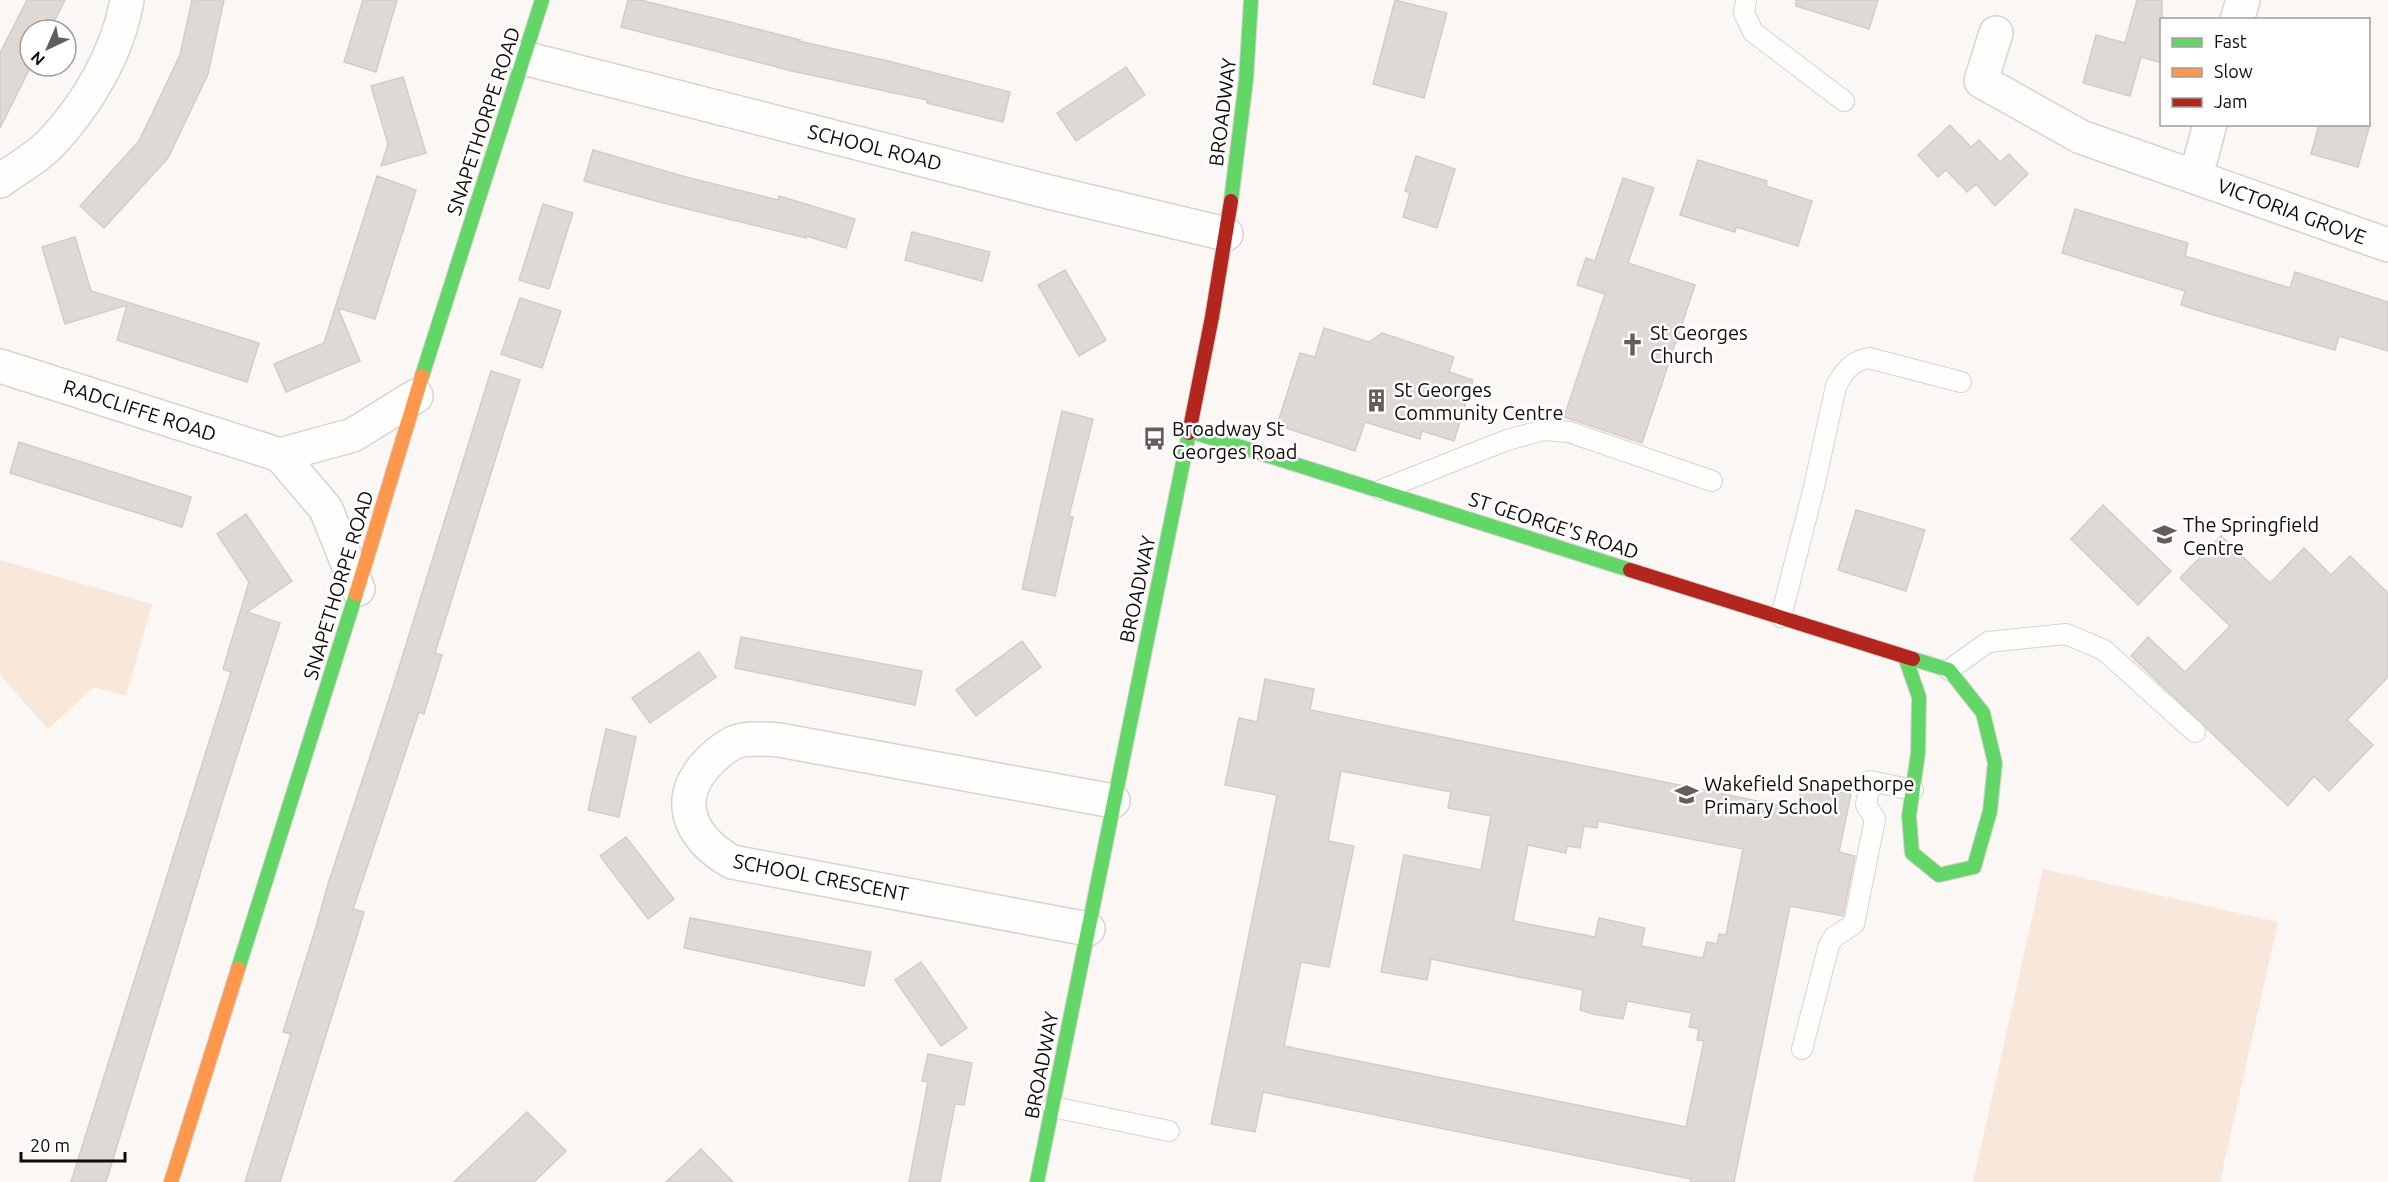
<svg xmlns="http://www.w3.org/2000/svg" width="2388" height="1182" viewBox="0 0 2388 1182" font-family="Ubuntu,sans-serif">
  <style>
    .green { fill: #f8e8db }
    .building { fill: #dfd9d5; stroke: #d2cdc9; stroke-width: 1.5; fill-rule: evenodd }
    .lines { fill: none; stroke-linecap: round; stroke-linejoin: round }
    .lane-casing { stroke: #d8d3cf; stroke-width: 22 }
    .street-casing { stroke: #d8d3cf; stroke-width: 36 }
    .fast-casing { stroke: #d8d3cf; stroke-width: 16 }
    .slow-casing { stroke: #d8d3cf; stroke-width: 16 }
    .jam-casing { stroke: #d8d3cf; stroke-width: 16 }
    .lane { stroke: #fefefd; stroke-width: 20 }
    .street { stroke: #fefefd; stroke-width: 33 }
    .fast { stroke: #63d668; stroke-width: 14 }
    .slow { stroke: #ff974d; stroke-width: 14 }
    .jam { stroke: #b3261e; stroke-width: 14 }
    .labels { text-anchor: middle; dominant-baseline: central; stroke-width: 5; stroke-linejoin: round; paint-order: stroke }
    .street-label { font-size: 20px; fill: #120c08; stroke: #fff }
    .poi-label { font-size: 20px; fill: #120c08; stroke: #fff; text-anchor: start }
  </style>
  <rect width="100%" height="100%" fill="#fbf7f4"/>
  <path class="green" d="M0,560L152,604L126,696L94,687L48,729L0,675Z
    M2043,869L2278,922L2220,1182H1973Z"/>
  <path class="building" d="M27,0H65L50,30H30L31,66L0,128V53Z
    M192,0H224L208,74L168,158L104,228L80,206L139,141L180,55Z
    M363,0H397L376,72L344,62Z
    M628,0H640L722,20L800,40L799,41L892,62L1010,92L1003,122L927,103V100L792,71L621,27Z
    M1395,0L1447,13L1424,98L1373,84Z
    M1796,0H1878L1869,29L1796,6Z
    M2137,0H2162V63L2141,57L2130,96L2083,83L2096,35L2125,43Z
    M1126,67L1145,95L1076,141L1057,113Z
    M403,77L426,153L381,166L388,144L371,86Z
    M2319,124H2370L2358,167L2311,154Z
    M1950,125L1971,147L1979,140L2000,162L2009,154L2028,174L1995,206L1976,184L1967,192L1946,170L1938,177L1918,155Z
    M593,150L686,177L778,200L779,196L855,219L846,248L806,236V238L659,202L584,181Z
    M1416,156L1455,169L1437,228L1403,217L1410,193L1405,191Z
    M1698,160L1767,181L1766,186L1812,201L1798,246L1736,227L1735,232L1680,215Z
    M377,176L416,190L375,319L338,308L360,361L286,392L274,364L324,343Z
    M1623,178L1654,188L1628,263L1695,285L1642,443L1564,417L1605,294L1577,285L1586,258L1595,261Z
    M543,204L573,213L549,289L519,280Z
    M2075,209L2188,243L2185,256L2290,288L2295,272L2388,302V351L2339,336L2335,350L2210,314L2181,305L2185,291L2062,253Z
    M912,232L990,252L982,281L905,260Z
    M75,237L91,291L259,343L247,382L117,340L127,305L65,324L42,247Z
    M1065,270L1106,340L1079,356L1038,285Z
    M520,298L561,311L542,368L501,354Z
    M1324,328L1369,342L1382,333L1454,357L1449,372L1473,380L1454,441L1422,431L1420,439L1365,422L1355,451L1277,425L1300,353L1315,357Z
    M491,371L520,380L435,653L442,655L424,714L419,712L353,909L364,912L356,939L280,1182H245L291,1034L283,1032L316,927L328,884L391,693Z
    M1062,411L1093,419L1069,516L1073,517L1055,596L1022,589Z
    M19,442L191,497L182,527L10,473Z
    M2103,505L2171,571L2138,605L2071,539Z
    M1856,510L1925,530L1906,591L1838,570Z
    M246,514L292,581L247,612L280,623L224,796L106,1182H71L231,672L223,669L249,582L217,534Z
    M2221,536L2270,583L2304,548L2331,575L2350,556L2388,593V677L2347,720L2373,745L2329,791L2314,776L2288,806L2131,656L2148,637L2185,672L2230,626L2180,578Z
    M741,637L922,671L915,705L735,668Z
    M1022,641L1041,667L976,716L956,690Z
    M699,652L716,677L650,723L632,698Z
    M1265,679L1314,689L1310,710L1797,809L1802,784L1851,794L1839,852L1855,856L1843,916L1790,906L1734,1182H1690L1691,1179L1263,1092L1255,1132L1211,1124L1277,795L1225,785L1239,718L1257,722ZM1341,771L1451,792L1448,808L1491,816L1481,870L1404,855L1381,972L1427,980L1431,959L1583,990L1580,1010L1593,1014L1623,1019L1627,1001L1692,1013L1689,1027L1699,1029L1697,1040L1704,1041L1686,1127L1284,1046L1301,962L1329,967L1354,846L1328,841ZM1598,821L1743,849L1726,935L1719,934L1717,944L1707,942L1703,958L1641,946L1645,928L1599,918L1595,937L1513,921L1528,845L1566,853L1567,846L1580,848L1584,826L1597,828Z
    M606,729L636,737L619,817L588,810Z
    M626,837L674,899L648,919L600,856Z
    M690,918L871,952L864,986L684,948Z
    M921,962L967,1028L941,1046L895,980Z
    M928,1054L972,1063L964,1105L955,1104L940,1182H909L928,1082L922,1081Z
    M527,1112L566,1151L534,1182H454Z
    M701,1149L733,1182H666Z"/>
  <g class="lines">
    <defs>
      <path id="lane" d="M1746,0L1744,13L1753,32L1844,101
        M1381,490L1507,440L1544,430L1569,432L1712,481
        M1781,617L1814,487L1836,386C1844,371 1852,361 1869,358L1961,382
        M1949,670L1988,642L2066,634L2104,650L2195,732
        M1802,1049L1829,945L1834,937L1854,924L1875,819L1866,805L1870,781L1913,790
        M1053,1107L1169,1131"/>
      <path id="street" d="M2237,20L2243,0
        M1996,33L1981,81L2081,137L2388,245
        M524,58L1049,192L1226,234
        M2196,176L2210,124
        M0,181C16,169 35,159 49,145C86,107 118,53 127,0
        M0,366L280,455L326,509L358,589
        M280,455L353,435L416,396
        M1088,929L732,862C695,841 672,805 704,767C712,758 721,749 733,743C746,737 765,739 779,740L1113,801"/>
      <path id="fast" d="M1231,201L1246,80L1251,0
        M422,376L542,0
        M1190,431L1630,570
        M1905,657L1919,697L1918,753L1909,816L1912,853L1939,875L1974,867L1990,811L1995,763L1983,713L1949,670L1913,659
        M238,969L356,594
        M1037,1182L1189,433"/>
      <path id="slow" d="M356,594L422,376
        M171,1182L238,969"/>
      <path id="jam" d="M1189,433L1212,317L1231,201
        M1630,570L1913,659"/>
    </defs>
    <use href="#lane" class="lane-casing"/>
    <use href="#street" class="street-casing"/>
    <use href="#fast" class="fast-casing"/>
    <use href="#slow" class="slow-casing"/>
    <use href="#jam" class="jam-casing"/>
    <use href="#lane" class="lane"/>
    <use href="#street" class="street"/>
    <use href="#fast" class="fast"/>
    <use href="#slow" class="slow"/>
    <use href="#jam" class="jam"/>
  </g>
  <defs>
    <symbol id="church-bare" viewBox="-9 -9 18 18"><path d="M-1.2-6h2.4v3.5h3.3v2.4h-3.3V6h-2.4V-.1h-3.3v-2.4h3.3Z" fill="#645e5b" stroke="#fff" stroke-width="2.5" paint-order="stroke"/></symbol>
    <symbol id="building-bare" viewBox="-9 -9 18 18"><path d="M-4-6H4V6H1V3H-1V6H-4ZM-2.5-4.3h1.7v1.8h-1.7ZM.8-4.3h1.7v1.8H.8ZM-2.5-1h1.7V.8h-1.7ZM.8-1h1.7V.8H.8Z" fill="#645e5b" stroke="#fff" stroke-width="2.5" paint-order="stroke"/></symbol>
    <symbol id="bus-bare" viewBox="-9 -9 18 18"><path d="M-5-6H5V4H4V6H2V4H-2V6H-4V4H-5ZM-3.5-4V0h7V-4ZM-3.5 1.2v1.5H-2V1.2ZM2 1.2v1.5H3.5V1.2Z" fill="#645e5b" stroke="#fff" stroke-width="2.5" paint-order="stroke"/></symbol>
    <symbol id="school-bare" viewBox="-9 -9 18 18"><path d="M0-5L7-2L0 1L-7-2ZM-4 1L0 2.5L4 1V4Q0 6-4 4Z" fill="#645e5b" stroke="#fff" stroke-width="2.5" paint-order="stroke"/></symbol>
  </defs>
  <g fill-rule="evenodd">
    <use href="#church-bare" x="1616" y="328" width="33" height="33"/>
    <use href="#building-bare" x="1360" y="384" width="33" height="33"/>
    <use href="#bus-bare" x="1138" y="422" width="33" height="33"/>
    <use href="#school-bare" x="2148" y="518" width="33" height="33"/>
    <use href="#school-bare" x="1670" y="778" width="33" height="33"/>
  </g>
  <g class="labels">
    <g class="street-label">
      <text transform="translate(1222 112) rotate(-83)">BROADWAY</text>
      <text transform="translate(483 121) rotate(-72)">SNAPETHORPE ROAD</text>
      <text transform="translate(875 147) rotate(14)">SCHOOL ROAD</text>
      <text transform="translate(2292 211) rotate(20)">VICTORIA GROVE</text>
      <text transform="translate(140 410) rotate(18)">RADCLIFFE ROAD</text>
      <text transform="translate(1554 525) rotate(18)">ST GEORGE'S ROAD</text>
      <text transform="translate(338 585) rotate(-73)">SNAPETHORPE ROAD</text>
      <text transform="translate(1137 589) rotate(-78)">BROADWAY</text>
      <text transform="translate(821 877) rotate(11)">SCHOOL CRESCENT</text>
      <text transform="translate(1041 1065) rotate(-79)">BROADWAY</text>
    </g>
    <g class="poi-label">
      <text x="1650" y="332">St Georges<tspan x="1650" dy="23">Church</tspan></text>
      <text x="1394" y="389">St Georges<tspan x="1394" dy="23">Community Centre</tspan></text>
      <text x="1172" y="428">Broadway St<tspan x="1172" dy="23">Georges Road</tspan></text>
      <text x="2183" y="524">The Springfield<tspan x="2183" dy="23">Centre</tspan></text>
      <text x="1704" y="783">Wakefield Snapethorpe<tspan x="1704" dy="23">Primary School</tspan></text>
    </g>
  </g>
  <rect x="2160" y="18" width="210" height="108" fill="#ffffff" stroke="#a09e9c" stroke-width="1.5"/>
  <rect x="2172" y="38" width="30" height="9" fill="#63d668" stroke="#a09e9c" stroke-width="1.5"/>
  <text x="2214" y="48" font-size="18" fill="#120c08">Fast</text>
  <rect x="2172" y="68" width="30" height="9" fill="#ff974d" stroke="#a09e9c" stroke-width="1.5"/>
  <text x="2214" y="78" font-size="18" fill="#120c08">Slow</text>
  <rect x="2172" y="98" width="30" height="9" fill="#b3261e" stroke="#a09e9c" stroke-width="1.5"/>
  <text x="2214" y="108" font-size="18" fill="#120c08">Jam</text>
  <g transform="translate(48 48) rotate(224)"><circle r="28" fill="#ffffff" stroke="#a09e9c" stroke-width="1.5"/>
  <path d="M0-4.5L10 22L0 15L-10 22Z" fill="#645e5b"/>
  <text y="-9" font-size="16" font-weight="bold" text-anchor="middle" fill="#120c08">N</text>
  </g>
  <path d="M21 1152v9h104v-9" fill="none" stroke="#120c08" stroke-width="3"/>
  <text x="30" y="1152" font-size="18" fill="#120c08" stroke="#ffffff" stroke-width="4.5" paint-order="stroke">20 m</text>
</svg>
